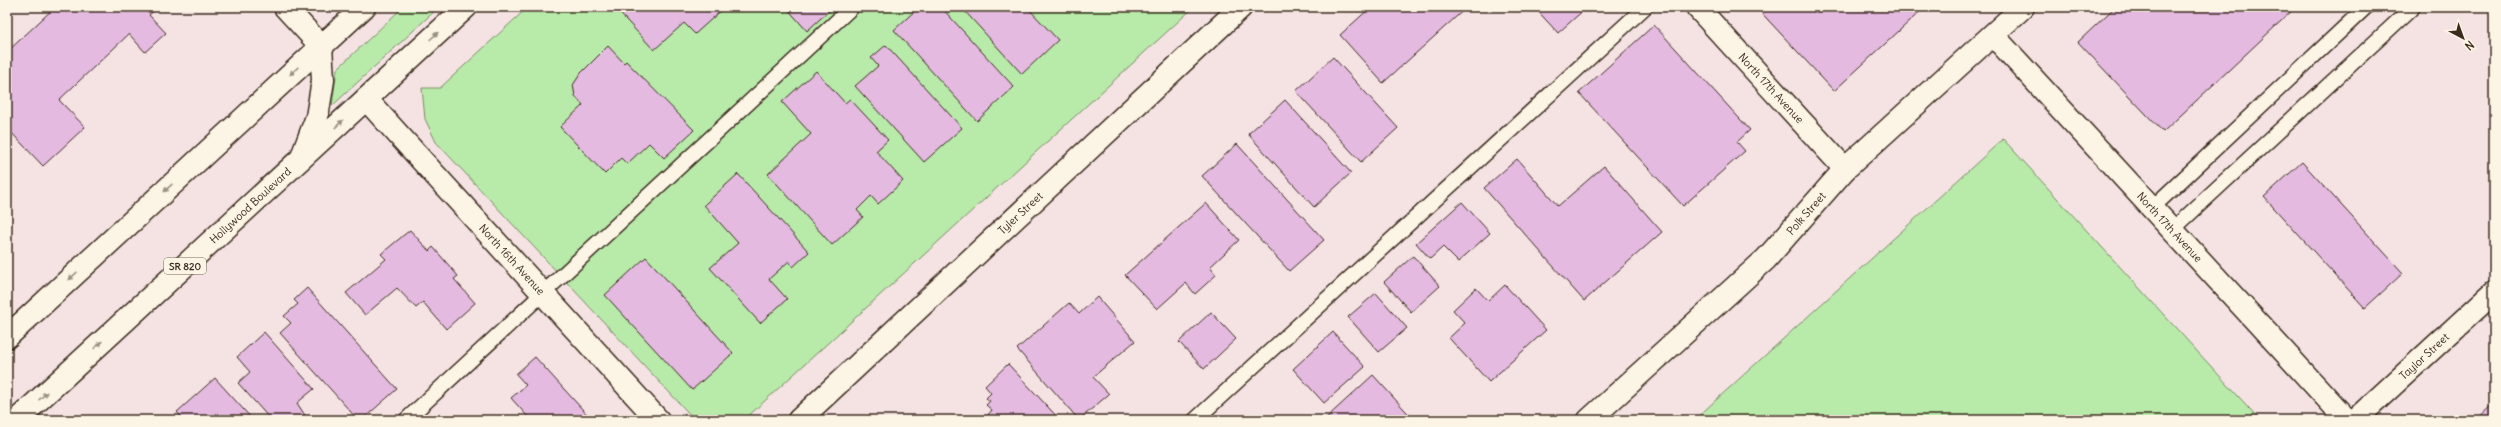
<svg xmlns="http://www.w3.org/2000/svg" width="2501" height="427" viewBox="0 0 2501 427" font-family="Delius,sans-serif">
  <style>
    .green { fill: #b8eaaa; stroke: #7a8a64 }
    .building { fill: #e4bae1; stroke: #3b2a1e }
    .lines { fill: none; stroke-linecap: round; stroke-linejoin: round }
    .service-casing { stroke: #3b2a1e; stroke-width: 17 }
    .minor-casing { stroke: #3b2a1e; stroke-width: 25 }
    .primary-casing { stroke: #3b2a1e; stroke-width: 25 }
    .service { stroke: #fcf5e5; stroke-width: 14 }
    .minor { stroke: #fcf5e5; stroke-width: 22 }
    .primary { stroke: #fcf5e5; stroke-width: 22 }
    .oneway { fill: #9c9082 }
    .labels { text-anchor: middle; dominant-baseline: central; stroke-width: 4; stroke-linejoin: round; paint-order: stroke }
    .shield { fill: #fcf5e5; stroke: #75675a; stroke-width: 1 }
    .shield-label { font-size: 10px; font-weight: bold; fill: #3b2a1e }
    .street-label { font-size: 11px; fill: #3b2a1e; stroke: #fcf5e5 }
  </style>
  <rect width="100%" height="100%" fill="#f5e3e4"/>
  <filter id="ink" filterUnits="userSpaceOnUse"><feTurbulence type="fractalNoise" baseFrequency=".025" numOctaves="2"/><feDisplacementMap in="SourceGraphic" scale="8" xChannelSelector="R" yChannelSelector="G"/><feConvolveMatrix kernelMatrix="1 2 1 2 8 2 1 2 1" color-interpolation-filters="sRGB"/></filter>
  <g filter="url(#ink)">
    <path class="green" d="M403,7H439L332,106L337,69Z
      M528,7H1194L744,420H695L436,142L425,119L422,88H440Z
      M2003,139L2260,420H1694Z"/>
    <path class="building" d="M55,7H158L149,15L166,33L145,52L129,34L59,100L85,127L43,166L7,128V52Z
      M614,7H725L695,34L684,23L654,50Z
      M786,7H833L807,31Z
      M919,7H941L1014,87L977,121L894,30Z
      M961,7H1027L1058,40L1022,74Z
      M1371,7H1467L1383,83L1340,35Z
      M1534,7H1587L1558,33Z
      M1756,7H1925L1834,91Z
      M2115,7H2296L2163,132L2078,42Z
      M1654,25L1750,130L1737,142L1745,151L1683,206L1579,93Z
      M886,45L962,128L924,162L855,86L878,66L871,58Z
      M608,46L624,63L626,61L694,130L664,158L649,143L627,164L621,158L605,174L560,127L583,105L575,96L573,85L581,73Z
      M1333,57L1398,128L1361,162L1296,91Z
      M816,71L845,103L850,99L888,140L876,151L903,181L878,204L871,196L857,210L863,217L832,245L768,174L811,134L782,102Z
      M1285,100L1351,173L1314,207L1248,134Z
      M1237,144L1324,240L1289,271L1202,176Z
      M1517,159L1558,206L1604,166L1662,232L1584,301L1484,188Z
      M2302,162L2403,273L2365,308L2264,197Z
      M738,174L809,252L793,267L789,261L769,279L787,299L760,323L710,268L738,243L704,205Z
      M1462,202L1490,233L1458,262L1443,247L1430,259L1416,243Z
      M1206,203L1239,240L1210,267L1216,275L1195,294L1186,283L1157,309L1125,275Z
      M410,230L429,251L433,247L458,276L454,279L475,303L446,329L423,302L416,308L397,288L365,315L346,293L386,259L381,254Z
      M1413,256L1440,286L1411,312L1384,282Z
      M646,257L733,353L692,390L605,295Z
      M1505,285L1546,330L1489,382L1449,338L1465,323L1453,310L1476,288L1488,301Z
      M307,288L397,389L362,420H358L280,333L291,323L284,316L298,304L294,300Z
      M1376,293L1407,328L1379,352L1348,317Z
      M1097,297L1135,341L1093,377L1109,394L1079,420L1017,349L1069,303L1079,314Z
      M1211,312L1236,339L1204,369L1179,342Z
      M264,332L314,389L297,403L308,420H271L238,383L250,372L237,357Z
      M1333,332L1365,367L1324,403L1293,369Z
      M535,357L592,420H525L528,417L511,398L526,385L516,374Z
      M1008,364L1060,420H989L986,417L992,410L986,405L990,401L986,398L991,393L985,386Z
      M1373,375L1414,420H1324Z
      M215,378L253,420H184L177,412Z
      M2494,403V420H2476Z"/>
    <g class="lines">
      <defs>
        <path id="service" d="M2152,208L2366,7
          M2172,230L2413,7
          M406,420L852,7
          M1195,420L1645,7"/>
        <g id="minor">
          <path d="M285,7L321,46"/>
          <path id="s1" d="M1697,7L1845,169"/>
          <path id="s2" d="M1993,35L2347,420"/>
          <path id="s3" d="M366,99L658,420"/>
          <path id="s4" d="M799,420L1241,7"/>
          <path id="s5" d="M1589,420L1766,259L1845,169L2023,7"/>
          <path id="s6" d="M2355,420L2494,292"/>
        </g>
        <g id="primary">
          <path d="M303,154L317,117L323,80L321,46"/>
          <path d="M7,337L364,7"/>
          <path id="s7" d="M17,420L466,7"/>
        </g>
      </defs>
      <use href="#service" class="service-casing"/>
      <use href="#minor" class="minor-casing"/>
      <use href="#primary" class="primary-casing"/>
      <use href="#service" class="service"/>
      <use href="#minor" class="minor"/>
      <use href="#primary" class="primary"/>
    </g>
    <defs><path id="oneway-solid" d="M-6-.8H1V-3.2L6.5 0L1 3.2V.8H-6Z"/></defs>
    <g class="oneway">
      <use href="#oneway-solid" transform="translate(434 36) rotate(-42)"/>
      <use href="#oneway-solid" transform="translate(294 71) rotate(137)"/>
      <use href="#oneway-solid" transform="translate(339 124) rotate(-43)"/>
      <use href="#oneway-solid" transform="translate(168 188) rotate(137)"/>
      <use href="#oneway-solid" transform="translate(73 276) rotate(137)"/>
      <use href="#oneway-solid" transform="translate(98 345) rotate(-42)"/>
      <use href="#oneway-solid" transform="translate(43 396) rotate(-43)"/>
    </g>
  </g>
  <g class="labels">
    <rect class="shield" x="164" y="258" width="42" height="16" rx="3"/>
    <g class="shield-label">
      <text x="185" y="266">SR 820</text>
    </g>
    <g class="street-label">
      <text stroke="none"><textPath href="#s1" startOffset="110">North 17th Avenue</textPath></text>
      <text stroke="none"><textPath href="#s7" startOffset="317">Hollywood Boulevard</textPath></text>
      <text stroke="none"><textPath href="#s4" startOffset="303">Tyler Street</textPath></text>
      <text stroke="none"><textPath href="#s5" startOffset="300">Polk Street</textPath></text>
      <text stroke="none"><textPath href="#s2" startOffset="261">North 17th Avenue</textPath></text>
      <text stroke="none"><textPath href="#s3" startOffset="217">North 16th Avenue</textPath></text>
      <text stroke="none"><textPath href="#s6" startOffset="94">Taylor Street</textPath></text>
    </g>
  </g>
  <rect width="2501" height="427" fill="none" stroke="#fcf5e5" stroke-width="24"/>
  <rect x="12" y="12" width="2477" height="403" fill="none" stroke="#3b2a1e" stroke-width="1.5" filter="url(#ink)"/>
  <g transform="translate(2463 38) rotate(139)" stroke="#fcf5e5" stroke-width="3" paint-order="stroke">
  <path d="M0-3L7 15L0 10L-7 15Z" fill="#3b2a1e"/>
  <text y="-6" font-size="11" font-weight="bold" text-anchor="middle" fill="#3b2a1e">N</text>
  </g>
</svg>
